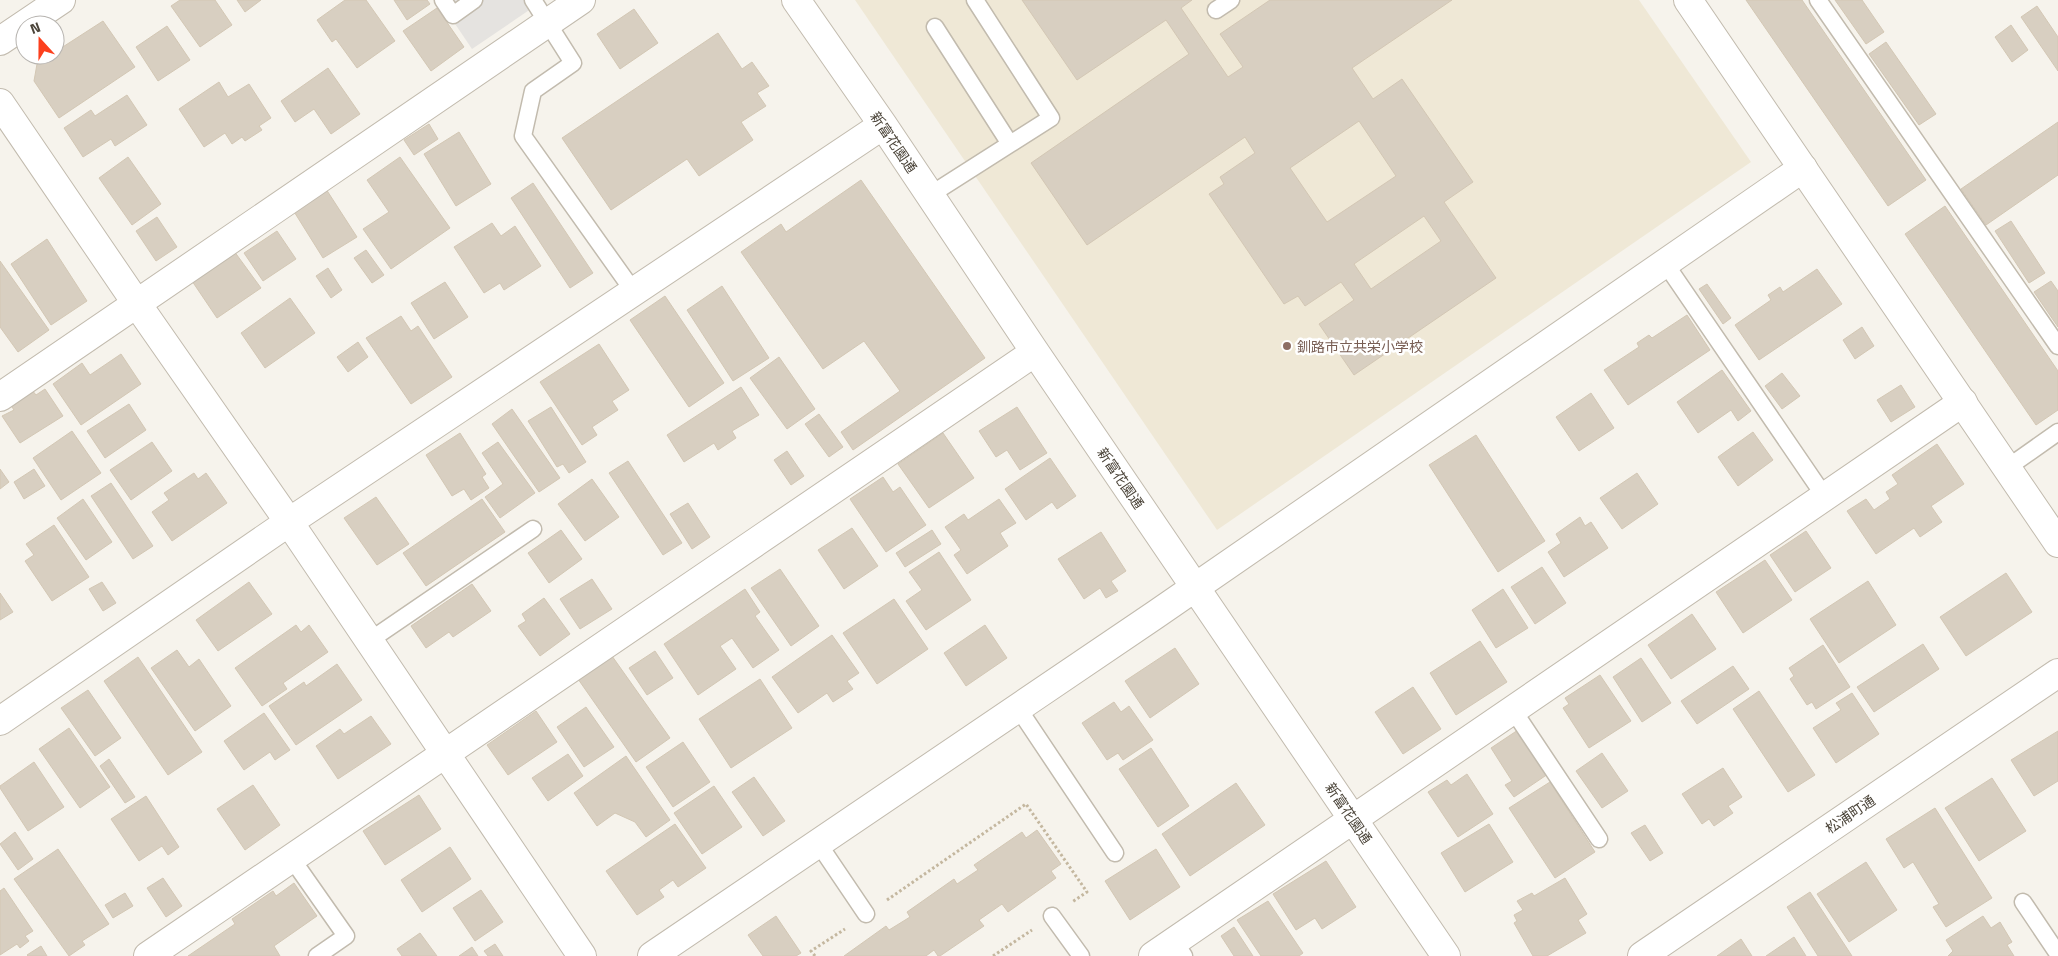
<svg xmlns="http://www.w3.org/2000/svg" width="2058" height="956" viewBox="0 0 2058 956" font-family="'Titillium Web','Noto Sans JP',sans-serif">
  <style>
    .education { fill: #efe8d6 }
    .parking { fill: #e5e3e0 }
    .building { fill: #d8cfc1; stroke: #d3c7b4; fill-rule: evenodd }
    .lines { fill: none; stroke-linecap: round; stroke-linejoin: round }
    .service-casing { stroke: #c2bbae; stroke-width: 19 }
    .minor-casing { stroke: #c2bbae; stroke-width: 30 }
    .tertiary-casing { stroke: #c2bbae; stroke-width: 30 }
    .path { stroke: #c4b79f; stroke-width: 3; stroke-dasharray: 2.5 2.5; stroke-linecap: butt }
    .service { stroke: #fff; stroke-width: 16 }
    .minor { stroke: #fff; stroke-width: 28 }
    .tertiary { stroke: #fff; stroke-width: 28 }
    .education-dot { fill: #8d6e63; stroke: #fff; stroke-width: 2 }
    .labels { text-anchor: middle; dominant-baseline: central; stroke-width: 5; stroke-linejoin: round; paint-order: stroke }
    .street-label { font-size: 14px; fill: #4b4439; stroke: #fff }
    .education-label { font-size: 14px; fill: #785e54; stroke: #fff; text-anchor: start }
  </style>
  <rect width="100%" height="100%" fill="#f6f3ec"/>
  <path class="education" d="M855,0H1639L1751,162L1217,530Z"/>
  <path class="parking" d="M439,0H544L472,49Z"/>
  <path class="building" d="M180,0H215L232,25L200,47L171,6Z
    M237,0H261L245,12Z
    M345,0H366L395,41L357,68L336,39L332,42L317,20Z
    M394,0H427L430,4L407,20Z
    M1022,0H1192L1181,8L1228,77L1243,67L1220,34L1270,0H1452L1352,68L1373,99L1402,79L1473,182L1444,202L1496,278L1354,375L1319,324L1354,300L1341,282L1305,306L1298,296L1284,304L1209,194L1224,184L1220,177L1255,153L1245,137L1087,245L1031,163L1189,54L1166,20L1077,80ZM1359,121L1396,176L1327,222L1290,168ZM1424,216L1441,241L1371,289L1354,264Z
    M1746,0H1802L1926,180L1888,206Z
    M1835,0H1862L1884,32L1866,44Z
    M2037,6L2058,37V71L2021,17Z
    M437,8L464,47L431,71L403,31Z
    M634,9L658,43L620,69L597,34Z
    M103,21L135,67L59,118L34,81L37,64L51,55H55V52Z
    M2011,25L2028,50L2012,62L1995,37Z
    M167,26L190,60L158,81L136,47Z
    M718,33L742,69L752,62L769,86L757,93L766,106L741,122L753,140L699,176L687,159L611,210L562,138Z
    M1886,42L1936,114L1919,125L1869,54Z
    M328,68L360,114L331,134L314,109L295,122L281,101Z
    M219,82L228,97L249,84L271,118L259,126L262,130L245,141L242,137L232,144L225,133L204,147L179,109Z
    M127,95L147,125L115,146L111,139L83,157L64,128L91,110L95,116Z
    M2058,122V175L1986,225L1961,189Z
    M429,124L438,139L414,155L404,140Z
    M459,132L491,184L456,206L424,154Z
    M128,157L161,204L132,225L99,178Z
    M400,157L450,228L391,269L363,229L389,212L367,180Z
    M861,180L985,358L853,450L841,432L900,391L864,341L823,369L741,252L781,224L786,232Z
    M533,183L593,273L570,288L511,198Z
    M326,189L357,237L323,258L293,210Z
    M1945,206L2058,371V410L2036,425L1905,234Z
    M157,217L177,247L156,261L136,231Z
    M2011,221L2045,273L2029,283L1995,231Z
    M492,223L501,236L515,226L541,266L504,290L500,283L484,293L454,247Z
    M277,231L296,259L263,281L244,253Z
    M47,239L87,301L51,325L11,264Z
    M366,250L384,275L372,283L354,258Z
    M234,251L261,288L217,318L192,281Z
    M0,261L49,330L18,352L0,327Z
    M328,268L342,290L331,298L316,276Z
    M1817,269L1842,304L1759,360L1735,325L1771,300L1768,295L1780,287L1783,292Z
    M2051,281L2058,291V327L2034,292Z
    M445,282L468,317L434,339L411,303Z
    M1707,284L1731,318L1723,324L1699,289Z
    M722,286L769,358L733,381L687,310Z
    M665,296L724,383L689,407L630,320Z
    M290,298L315,333L265,368L241,333Z
    M1687,315L1710,350L1628,405L1604,370L1639,347L1637,343L1649,335L1652,338Z
    M401,316L411,331L418,326L452,377L411,404L366,338Z
    M1862,327L1874,346L1855,359L1843,340Z
    M358,342L368,357L348,372L337,357Z
    M599,344L629,390L612,401L618,410L592,427L597,435L582,445L540,382Z
    M121,354L141,384L81,425L53,384L82,363L90,375Z
    M779,357L815,409L787,429L750,378Z
    M1722,370L1751,411L1738,421L1731,410L1698,433L1677,402Z
    M1782,373L1800,396L1782,409L1765,386Z
    M1901,385L1915,407L1891,422L1877,400Z
    M741,387L759,415L732,431L736,438L718,450L714,443L684,462L667,435Z
    M45,389L63,416L20,443L2,416L14,410L10,404L32,390L36,395Z
    M1591,393L1614,428L1579,451L1556,417Z
    M129,404L146,430L105,458L87,431Z
    M551,407L586,462L569,473L563,464L557,467L528,421Z
    M1017,407L1047,453L1020,470L1007,450L996,457L979,431Z
    M512,409L560,478L539,492L492,424Z
    M819,414L843,447L829,457L805,424Z
    M72,431L101,473L61,500L33,458Z
    M1753,432L1773,460L1738,486L1718,457Z
    M460,433L486,474L482,477L489,488L471,500L464,489L452,496L426,455Z
    M943,433L974,478L929,508L898,464Z
    M1476,435L1545,541L1498,572L1429,465Z
    M152,442L172,471L131,500L110,470Z
    M498,442L535,493L500,518L485,497L503,484L482,453Z
    M1937,444L1964,484L1931,506L1942,522L1920,537L1914,528L1876,554L1847,511L1866,499L1874,510L1890,499L1886,492L1898,484L1892,475Z
    M787,451L804,476L791,485L774,460Z
    M1050,458L1076,496L1057,509L1052,502L1026,520L1005,489Z
    M628,461L682,543L663,555L609,473Z
    M0,469L9,482L0,489Z
    M34,469L45,486L24,499L14,482Z
    M194,473L198,479L206,473L227,503L172,541L152,512L169,500L164,493Z
    M1637,473L1658,504L1622,529L1600,498Z
    M883,477L893,492L900,487L926,525L886,552L850,499Z
    M592,479L619,517L585,541L558,504Z
    M111,483L153,546L133,559L91,496Z
    M376,497L409,544L377,565L344,518Z
    M83,499L112,542L86,560L57,518Z
    M482,499L505,532L426,586L403,553Z
    M999,499L1016,523L1000,533L1008,546L967,574L954,555L961,550L945,527L964,514L968,520Z
    M688,503L710,537L692,549L670,514Z
    M1580,517L1585,526L1591,522L1608,548L1564,577L1548,552L1561,543L1556,534Z
    M54,525L89,577L52,601L25,561L34,555L26,544Z
    M852,528L878,566L844,589L818,550Z
    M561,530L582,559L549,583L528,553Z
    M932,530L941,544L905,567L896,553Z
    M1806,531L1831,568L1795,592L1770,555Z
    M1101,532L1126,571L1111,581L1118,591L1106,598L1100,588L1084,599L1058,559Z
    M939,552L971,600L926,630L906,601L922,590L909,572Z
    M1765,560L1792,600L1743,633L1716,592Z
    M1542,567L1566,603L1535,624L1511,587Z
    M780,569L819,626L791,646L751,588Z
    M2006,573L2032,612L1966,656L1940,617Z
    M592,579L612,609L580,629L560,599Z
    M1868,581L1896,625L1839,663L1810,619Z
    M102,582L116,603L103,611L89,589Z
    M249,582L272,614L218,651L196,620Z
    M472,584L491,611L453,637L449,632L426,648L411,626Z
    M745,589L760,612L755,616L779,650L753,668L732,638L720,646L736,669L698,695L664,644Z
    M1503,589L1528,628L1496,648L1472,610Z
    M0,593L13,612L0,620Z
    M544,598L570,634L540,656L518,626L526,621L522,614Z
    M894,599L928,649L877,684L843,633Z
    M1692,614L1716,649L1671,679L1648,645Z
    M296,625L301,632L309,625L328,652L283,683L287,689L262,706L235,668Z
    M985,625L1007,658L966,686L944,653Z
    M832,635L859,673L847,681L853,689L833,702L827,693L798,713L772,677Z
    M1480,641L1507,682L1456,715L1430,673Z
    M1923,644L1939,669L1874,712L1857,687Z
    M1823,645L1850,687L1816,709L1812,702L1807,705L1790,679L1794,676L1789,668Z
    M1175,648L1199,684L1150,718L1125,681Z
    M177,650L189,667L199,659L231,706L195,731L151,668Z
    M655,651L673,678L647,695L629,668Z
    M612,656L670,738L636,762L578,679Z
    M138,657L202,752L168,775L104,681Z
    M1641,658L1671,703L1642,722L1613,677Z
    M337,664L362,700L296,745L269,706L304,682L306,686Z
    M1733,666L1749,689L1697,724L1681,701Z
    M1600,675L1631,721L1589,748L1563,708L1569,704L1565,698Z
    M760,679L792,728L731,768L699,719Z
    M1413,687L1441,729L1403,754L1375,712Z
    M88,690L121,738L95,756L61,708Z
    M1759,691L1815,775L1788,792L1733,709Z
    M1852,693L1879,734L1836,763L1813,728L1841,710L1836,703Z
    M1114,702L1121,712L1129,706L1153,740L1123,760L1118,753L1107,760L1082,723Z
    M586,707L614,747L584,767L557,727Z
    M536,711L557,742L508,775L487,745Z
    M264,713L290,750L275,760L270,752L244,770L224,741Z
    M371,716L391,744L338,779L316,746L340,729L344,734Z
    M69,728L110,787L80,808L39,749Z
    M1518,730L1548,774L1514,797L1505,785L1512,781L1491,748Z
    M2058,731V781L2034,796L2011,760Z
    M683,742L710,782L673,807L646,767Z
    M1151,748L1189,806L1158,827L1119,769Z
    M1602,753L1628,791L1602,808L1576,771Z
    M568,754L583,776L548,801L532,778Z
    M626,756L670,820L646,837L635,822L615,813L597,826L574,793Z
    M109,759L135,797L125,803L100,766Z
    M34,762L64,807L28,831L0,788V786Z
    M1723,768L1742,797L1728,806L1733,813L1714,826L1709,819L1702,824L1682,794Z
    M1467,774L1493,814L1458,837L1428,792L1447,780L1451,785Z
    M754,777L785,821L763,836L732,792Z
    M1992,778L2026,831L1979,861L1945,808Z
    M1550,782L1595,852L1555,878L1509,808Z
    M1236,783L1265,825L1190,876L1162,834Z
    M253,785L280,825L245,850L217,809Z
    M714,786L742,827L702,854L674,813Z
    M419,795L441,829L385,865L363,831Z
    M146,796L179,847L168,855L162,846L139,861L111,819Z
    M1935,808L1992,898L1946,927L1933,907L1939,904L1913,862L1904,868L1886,839Z
    M675,824L706,868L678,887L673,880L659,890L664,897L637,915L606,871Z
    M1489,824L1513,862L1465,892L1441,853Z
    M1645,825L1663,853L1650,861L1631,833Z
    M1037,830L1061,864L1051,871L1056,878L1008,912L1002,904L979,920L984,926L940,956H938L934,950L926,956H844L886,926L889,930L910,917L907,912L954,879L957,884L978,870L974,865L1022,832L1026,838Z
    M15,832L33,859L18,870L0,844Z
    M450,847L471,879L422,912L401,880Z
    M58,849L109,924L82,941L85,945L69,956L14,879Z
    M1156,849L1180,887L1130,920L1105,881Z
    M1326,861L1356,907L1322,929L1315,918L1296,930L1273,894Z
    M1866,862L1897,910L1849,942L1817,894Z
    M163,878L182,906L166,917L147,888Z
    M1565,878L1587,914L1578,920L1586,933L1547,956H1533L1514,923L1517,921L1514,915L1523,910L1517,901L1532,893L1534,896Z
    M294,883L317,916L274,946L280,956H188L235,924L232,919L273,891L276,896Z
    M4,888L33,931L25,936L29,941L20,948L17,944L0,955V891Z
    M481,890L503,922L475,941L453,908Z
    M1810,892L1852,956H1818L1787,907Z
    M125,893L133,906L113,918L105,905Z
    M1268,901L1303,953L1299,956H1261L1237,920Z
    M776,916L801,953L796,956H763L748,935Z
    M1983,916L1991,928L2000,922L2012,942L2007,945L2014,956H1948L1953,951L1946,940Z
    M1234,927L1253,956H1234L1221,936Z
    M420,933L437,956H402L397,949Z
    M1794,937L1806,956H1766Z
    M1741,939L1752,956H1717Z
    M495,944L503,956H488L484,951Z
    M41,946L47,956H28L27,955Z
    M472,947L478,956H459Z"/>
  <g class="lines">
    <defs>
      <path id="service" d="M443,0L453,15L474,0
        M533,0L573,63L533,91L523,136L634,292
        M975,0L1051,118L1010,144
        M1818,0L2058,346
        M1216,10L1231,0
        M930,195L1010,144L935,27
        M1665,263L1825,497
        M2007,468L2058,432
        M369,641L533,529
        M1018,708L1115,853
        M1513,710L1599,839
        M818,843L866,914
        M292,859L346,936L317,956
        M2023,902L2058,954
        M1052,916L1081,956
        M1174,941L1184,956"/>
      <path id="minor" d="M796,0L883,125L1035,352L1446,956
        M0,103L137,304L289,522L582,956
        M0,397L581,0
        M0,721L289,522L883,125
        M148,956L1035,352
        M652,956L1155,615L1803,168
        M1153,956L1963,402
        M1642,956L2058,673"/>
      <path id="tertiary" d="M1688,0L2058,543
        M0,41L61,0"/>
    </defs>
    <use href="#service" class="service-casing"/>
    <use href="#minor" class="minor-casing"/>
    <use href="#tertiary" class="tertiary-casing"/>
    <path class="path" d="M887,900L1026,804L1087,892L1072,902
      M815,956L811,951L845,929
      M993,956L1032,930"/>
    <use href="#service" class="service"/>
    <use href="#minor" class="minor"/>
    <use href="#tertiary" class="tertiary"/>
  </g>
  <circle class="education-dot" cx="1287" cy="346" r="5"/>
  <g class="labels">
    <g class="street-label">
      <text transform="translate(894 142) rotate(56)">新富花園通</text>
      <text transform="translate(1121 478) rotate(56)">新富花園通</text>
      <text transform="translate(1349 813) rotate(56)">新富花園通</text>
      <text transform="translate(1850 814) rotate(-34)">松浦町通</text>
    </g>
    <g class="education-label">
      <text x="1297" y="346">釧路市立共栄小学校</text>
    </g>
  </g>
  <g transform="translate(40 40) rotate(339)"><circle r="24" fill="#ffffff" stroke="#b7b4b0"/>
  <path d="M0-4L9 19L0 12L-9 19Z" fill="#fc3f1d"/>
  <text y="-8" font-size="14" font-weight="bold" text-anchor="middle" fill="#4b4439">N</text>
  </g>
</svg>
